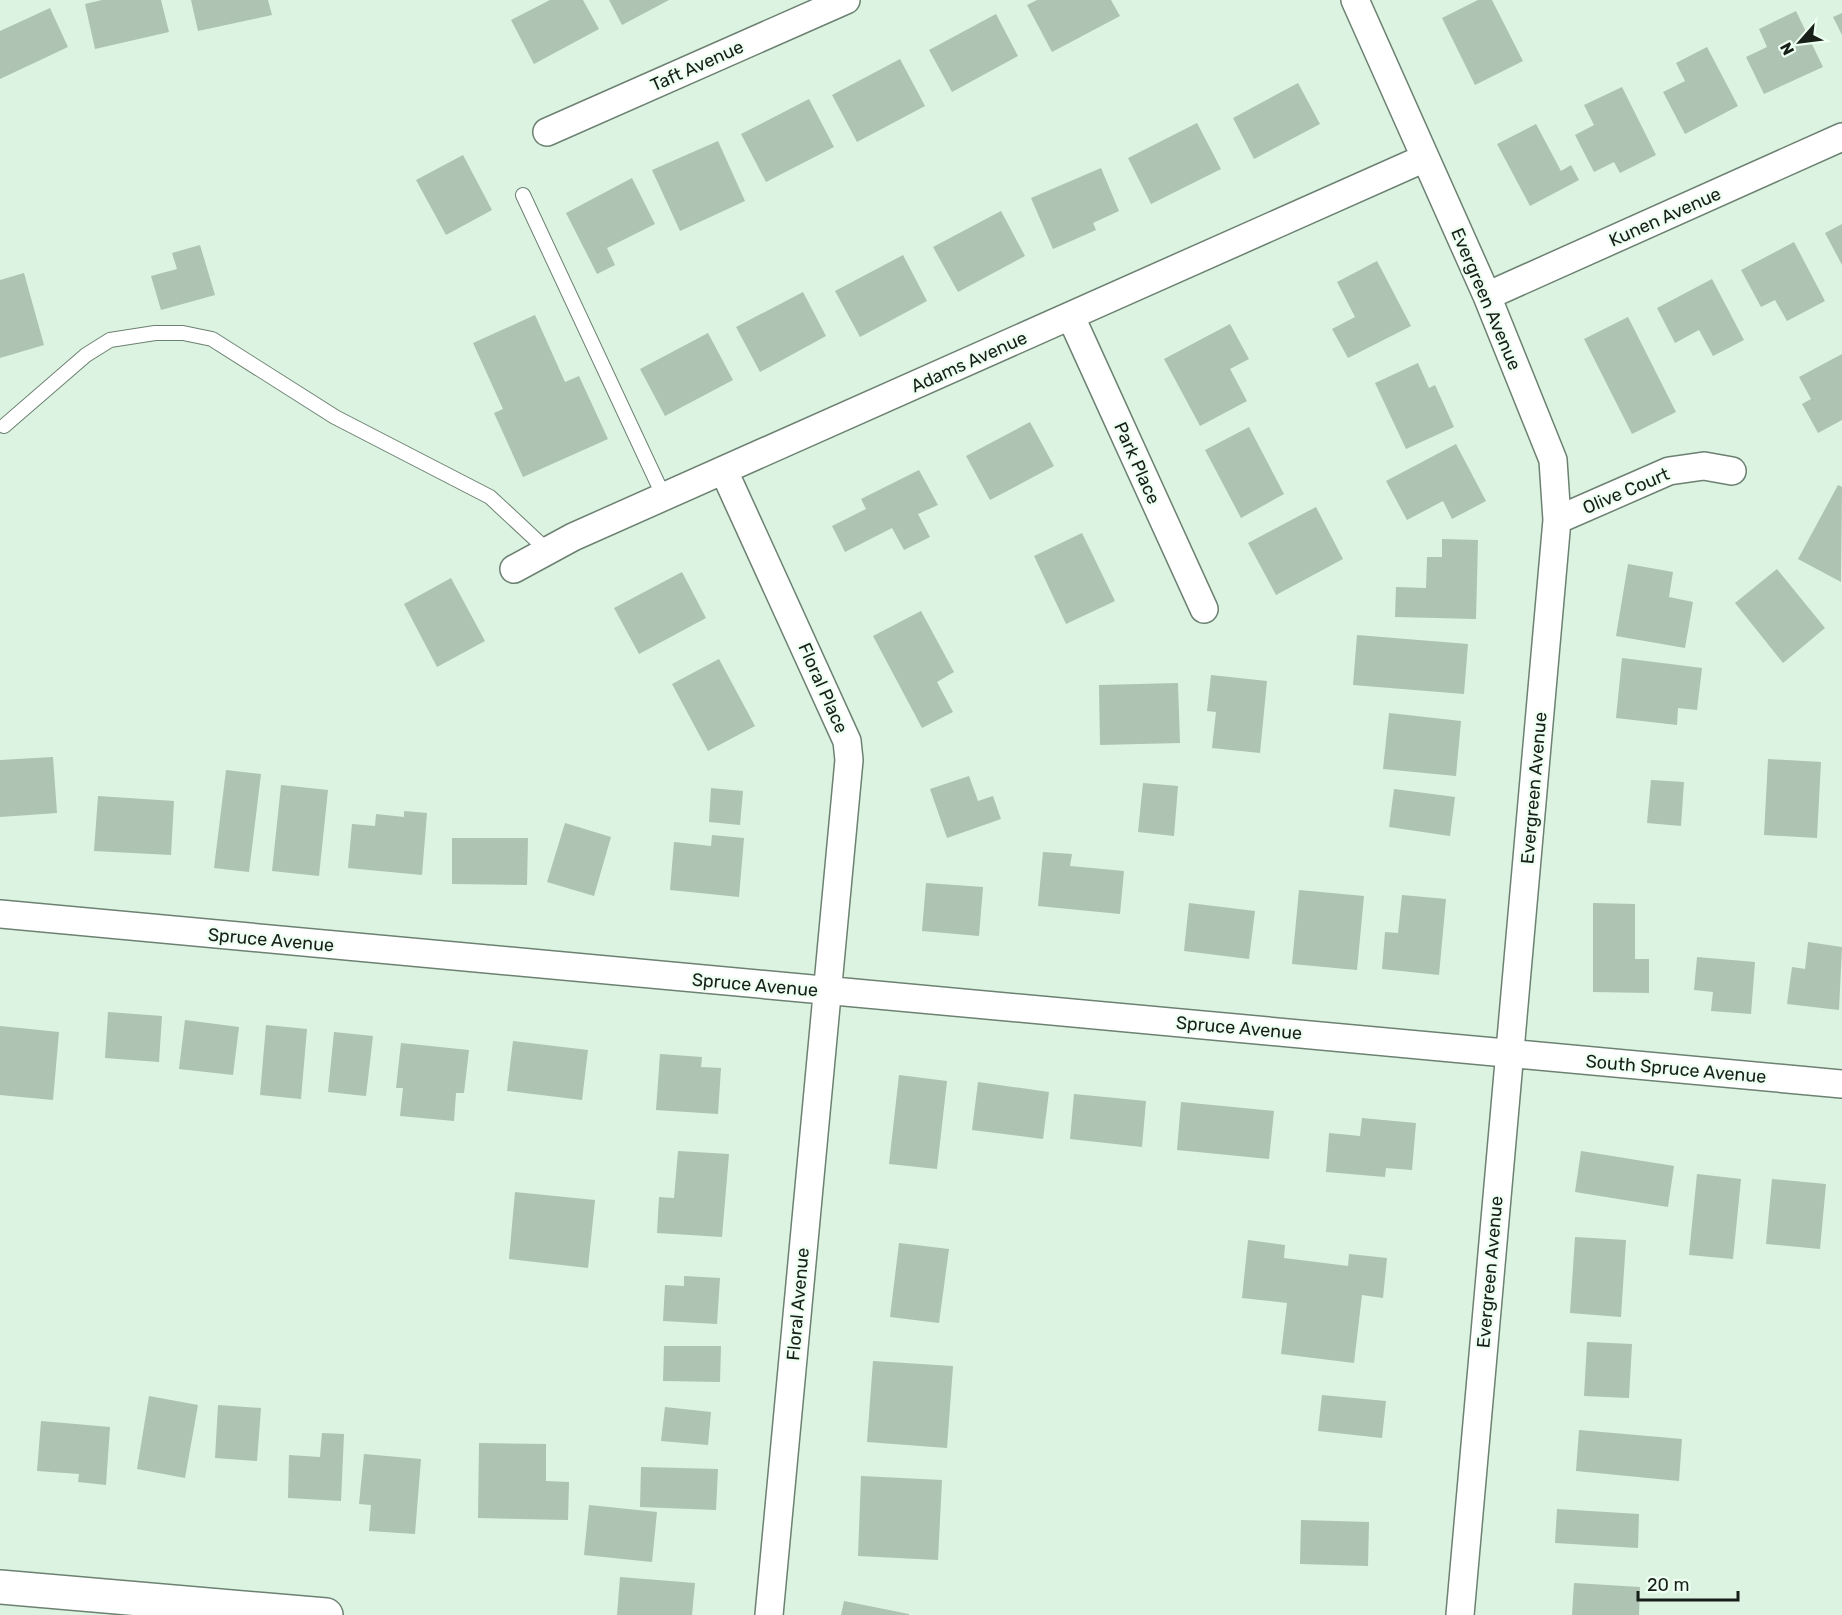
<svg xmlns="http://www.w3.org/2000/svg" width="1842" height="1615" viewBox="0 0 1842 1615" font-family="Rubik,sans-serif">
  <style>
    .building { fill: #aec3b2 }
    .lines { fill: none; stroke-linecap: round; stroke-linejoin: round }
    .service-casing { stroke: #6c8171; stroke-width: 16 }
    .minor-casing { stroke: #6c8171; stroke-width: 30 }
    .tertiary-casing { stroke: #6c8171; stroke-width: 36 }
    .service { stroke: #fff; stroke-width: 14 }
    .minor { stroke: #fff; stroke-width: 27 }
    .tertiary { stroke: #fff; stroke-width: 33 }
    .labels { text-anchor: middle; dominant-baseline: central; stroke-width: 4.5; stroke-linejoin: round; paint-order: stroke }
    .street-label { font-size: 18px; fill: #171f18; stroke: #edfff0 }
  </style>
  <rect width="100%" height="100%" fill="#dcf3e1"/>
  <path class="building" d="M102,0H161L169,32L95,49L85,4Z
    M191,0H268L272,15L198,31Z
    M550,0H583L599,29L534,64L511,20Z
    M609,0H669L622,25Z
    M1037,0H1111L1120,16L1052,52L1027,5Z
    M1478,0H1492L1523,61L1475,85L1442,18Z
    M50,8L68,47L0,79V31Z
    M1796,11L1823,67L1764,94L1746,57L1767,47L1759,29Z
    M1842,13V35L1833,17Z
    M996,14L1018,56L952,92L929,50Z
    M1707,47L1738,106L1685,134L1663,92L1685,81L1676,63Z
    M900,59L925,106L857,142L832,95Z
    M1298,83L1320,124L1254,159L1233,118Z
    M1622,87L1656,155L1620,173L1614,162L1594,172L1575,135L1594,125L1584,105Z
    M809,99L834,147L766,182L741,134Z
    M1197,123L1221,169L1151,204L1128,158Z
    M1536,124L1561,171L1571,165L1579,180L1530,206L1497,144Z
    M718,141L745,201L680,231L652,170Z
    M463,155L492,210L446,235L416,180Z
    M1101,168L1119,211L1093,223L1096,230L1053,249L1031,198Z
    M632,178L655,224L607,248L615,265L597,274L566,213Z
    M1001,211L1025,256L958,292L933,247Z
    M1842,224V265L1825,233Z
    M1794,242L1825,301L1787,321L1775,300L1761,307L1741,270Z
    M200,245L215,295L161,310L151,276L177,269L172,253Z
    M903,255L927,301L860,337L835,291Z
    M1377,261L1411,326L1348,358L1332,329L1355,317L1337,282Z
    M24,273L44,345L0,358V280Z
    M1712,279L1744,340L1713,356L1699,330L1675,343L1657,308Z
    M803,292L826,336L760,372L736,327Z
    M535,315L565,382L579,376L608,439L523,477L494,413L503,409L473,343Z
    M1628,317L1676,412L1632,434L1584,339Z
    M1230,324L1249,359L1230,369L1247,401L1200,426L1164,359Z
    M708,333L733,380L665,416L640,369Z
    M1842,354V420L1818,433L1802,404L1811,399L1799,377Z
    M1418,363L1429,388L1435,385L1454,427L1406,449L1375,383Z
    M1030,422L1054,466L990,500L966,456Z
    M1249,427L1284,494L1241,518L1205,450Z
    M1456,444L1486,501L1452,519L1443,501L1407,520L1386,481Z
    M919,470L938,505L918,514L930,537L904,550L892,528L845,552L832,526L866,509L861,499Z
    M1838,485L1842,487L1841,582L1798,559Z
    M1316,507L1343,559L1276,595L1248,543Z
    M1082,533L1115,601L1066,624L1034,556Z
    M1442,539L1478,540L1476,619L1395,617L1396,587L1426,588L1427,557H1442Z
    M1628,564L1673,572L1669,597L1693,602L1685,648L1616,636Z
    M1777,569L1825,628L1783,663L1735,603Z
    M682,572L706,618L639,654L614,608Z
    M451,578L485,641L437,667L404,604Z
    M921,611L954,672L937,682L953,712L922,728L873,636Z
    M1357,635L1468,644L1464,694L1353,685Z
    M1622,658L1702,668L1697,710L1678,708L1677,725L1616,718Z
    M719,659L755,726L708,751L672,684Z
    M1211,675L1267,681L1260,753L1212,748L1216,712L1207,711Z
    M1178,683L1180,743L1100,745L1099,685Z
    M1389,713L1461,721L1456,776L1383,769Z
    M53,757L57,813L0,817V760Z
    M1768,759L1821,762L1817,838L1764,835Z
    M226,770L261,774L249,872L214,868Z
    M969,776L978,801L993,796L1001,819L947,838L930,789Z
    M1651,780L1684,782L1681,826L1647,823Z
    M1143,783L1178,786L1174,836L1138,832Z
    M281,785L328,790L319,876L272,871Z
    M711,788L743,791L740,825L709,822Z
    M1394,789L1455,797L1450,836L1389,827Z
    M98,796L174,801L171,855L94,851Z
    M404,811L427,813L422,875L348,868L352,824L375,826L376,814L404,817Z
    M565,823L611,837L594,896L547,882Z
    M712,835L744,838L739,897L670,890L674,842L711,846Z
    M452,838H528L527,885L452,884Z
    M1043,852L1072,854L1070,866L1124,871L1120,914L1038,906Z
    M926,883L983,887L979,936L922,931Z
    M1299,890L1364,896L1357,970L1292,964Z
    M1402,895L1446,899L1439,975L1382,969L1385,932L1398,933Z
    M1189,903L1255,911L1249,959L1184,951Z
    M1593,903L1635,904V959H1649V993L1593,992Z
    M1808,942L1842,947L1839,1010L1787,1004L1792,967L1805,969Z
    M1697,957L1755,962L1751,1014L1711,1011L1713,992L1694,990Z
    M108,1012L162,1016L159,1062L105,1058Z
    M185,1020L239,1027L233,1075L179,1069Z
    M266,1025L307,1029L301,1099L260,1095Z
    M0,1026L59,1032L53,1100L0,1095Z
    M334,1032L373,1036L366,1096L328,1092Z
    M513,1041L588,1050L582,1100L507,1091Z
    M401,1043L469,1050L464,1093H456L454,1121L400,1116L403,1088H396Z
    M660,1054L702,1057L701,1067L721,1068L718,1114L656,1110Z
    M899,1075L947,1081L937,1169L889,1164Z
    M978,1082L1049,1092L1043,1139L972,1130Z
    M1074,1094L1146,1101L1142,1147L1070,1139Z
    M1181,1102L1274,1111L1269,1159L1177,1150Z
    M1362,1118L1416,1123L1412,1170L1386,1168L1385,1177L1326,1172L1329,1133L1360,1136Z
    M678,1151L729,1154L722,1237L657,1233L659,1197L674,1198Z
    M1581,1151L1674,1166L1668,1207L1575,1192Z
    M1697,1174L1741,1179L1733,1259L1689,1255Z
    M1772,1179L1826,1184L1820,1249L1766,1244Z
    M515,1192L595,1200L588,1268L509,1259Z
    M1575,1237L1626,1240L1621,1317L1570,1313Z
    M1248,1240L1285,1245L1284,1258L1348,1266L1349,1254L1387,1258L1383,1298L1362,1295L1354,1363L1281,1354L1287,1303L1242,1298Z
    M899,1243L949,1249L939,1323L890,1317Z
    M684,1276L720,1278L717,1324L663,1321L665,1285L684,1286Z
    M1587,1342L1632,1344L1629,1398L1584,1396Z
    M664,1346H721L720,1382L663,1381Z
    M873,1361L953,1366L947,1448L867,1442Z
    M1322,1395L1386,1401L1382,1438L1318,1431Z
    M149,1396L198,1405L185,1478L137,1469Z
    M218,1405L261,1408L257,1461L215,1458Z
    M665,1407L711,1412L708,1445L661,1441Z
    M41,1421L110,1427L106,1485L78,1482L79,1474L37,1471Z
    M1579,1430L1682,1439L1679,1481L1576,1471Z
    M322,1433L344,1434L341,1501L288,1498L289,1455L320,1457Z
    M479,1443L546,1444V1481L569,1482L568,1520L478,1518Z
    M364,1454L421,1459L415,1534L369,1531L371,1505L359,1504Z
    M641,1467L718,1469L716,1510L640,1507Z
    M861,1476L942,1480L938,1560L858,1556Z
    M589,1505L657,1512L652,1562L584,1555Z
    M1557,1509L1639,1514L1638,1548L1555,1543Z
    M1301,1520L1369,1522L1368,1566L1300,1564Z
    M620,1577L695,1583L692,1615H617Z
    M1574,1583L1640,1587L1639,1615H1572Z
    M844,1601L909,1614V1615H841Z"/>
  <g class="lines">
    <defs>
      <path id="service" d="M523,195L664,497
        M4,426L86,355L110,340L155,333H183L212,339L335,417L490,497L548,551"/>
      <path id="minor" d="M1355,0L1487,296L1553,460L1557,520L1460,1615
        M547,132L846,0
        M1487,296L1842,137
        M1071,317L1204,609
        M724,471L847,741L849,760L769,1615
        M1557,520L1669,471L1704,466L1732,471
        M514,569L573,537L1425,158
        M0,914L1842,1084"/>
      <path id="tertiary" d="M0,1587L326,1615"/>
    </defs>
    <use href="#service" class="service-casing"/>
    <use href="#minor" class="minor-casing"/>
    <use href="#tertiary" class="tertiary-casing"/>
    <use href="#service" class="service"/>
    <use href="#minor" class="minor"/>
    <use href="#tertiary" class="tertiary"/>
  </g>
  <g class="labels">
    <g class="street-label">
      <text transform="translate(697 66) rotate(-24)">Taft Avenue</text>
      <text transform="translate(1665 217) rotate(-24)">Kunen Avenue</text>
      <text transform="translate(1486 299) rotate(67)">Evergreen Avenue</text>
      <text transform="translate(969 362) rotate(-24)">Adams Avenue</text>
      <text transform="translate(1137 463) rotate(66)">Park Place</text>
      <text transform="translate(1626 491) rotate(-23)">Olive Court</text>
      <text transform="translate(823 688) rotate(66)">Floral Place</text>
      <text transform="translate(1534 788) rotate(-85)">Evergreen Avenue</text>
      <text transform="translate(271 940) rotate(5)">Spruce Avenue</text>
      <text transform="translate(755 985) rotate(5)">Spruce Avenue</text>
      <text transform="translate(1239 1028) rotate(5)">Spruce Avenue</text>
      <text transform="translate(1676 1069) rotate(5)">South Spruce Avenue</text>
      <text transform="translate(1490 1272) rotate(-85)">Evergreen Avenue</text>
      <text transform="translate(798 1304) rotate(-85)">Floral Avenue</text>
    </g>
  </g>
  <g transform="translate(1800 42) rotate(242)" stroke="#edfff0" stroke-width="4.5" paint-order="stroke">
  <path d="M0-4.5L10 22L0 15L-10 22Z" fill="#171f18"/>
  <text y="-9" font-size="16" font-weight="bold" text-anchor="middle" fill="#171f18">N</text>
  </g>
  <path d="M1638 1591v9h100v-9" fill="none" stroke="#171f18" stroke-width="3"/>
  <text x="1647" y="1591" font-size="18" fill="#171f18" stroke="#edfff0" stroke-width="4.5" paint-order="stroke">20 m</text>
</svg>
